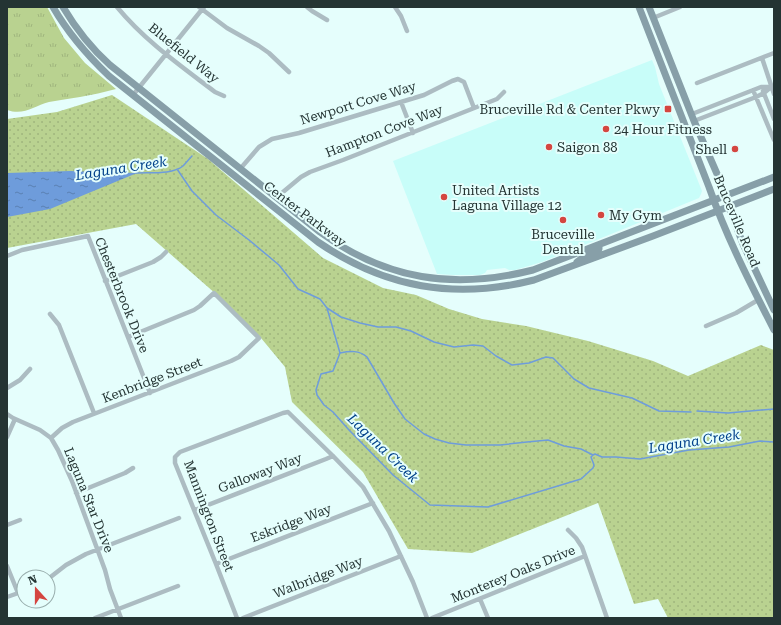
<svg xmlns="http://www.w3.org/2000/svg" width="781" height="625" viewBox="0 0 781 625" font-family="'Roboto Serif',serif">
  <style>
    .built { fill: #c8fdf9 }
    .grass { fill: url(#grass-dots) }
    .park { fill: url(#park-tufts) }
    .water { fill: url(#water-ripples) }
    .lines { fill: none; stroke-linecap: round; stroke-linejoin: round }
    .stream { stroke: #6e9cdb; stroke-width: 1.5 }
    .minor { stroke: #acbcc2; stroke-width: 4.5 }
    .secondary { stroke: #879fa8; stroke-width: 7 }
    .poi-dot { fill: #d44640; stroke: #e5fefc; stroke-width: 1.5 }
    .labels { text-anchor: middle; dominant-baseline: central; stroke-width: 4; stroke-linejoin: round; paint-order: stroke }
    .street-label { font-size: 13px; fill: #243433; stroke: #e5fefc }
    .poi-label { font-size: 13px; fill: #243433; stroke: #e5fefc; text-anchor: start }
    .water-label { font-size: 14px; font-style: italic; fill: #00408a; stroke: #e5fefc }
  </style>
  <defs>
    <pattern id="grass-dots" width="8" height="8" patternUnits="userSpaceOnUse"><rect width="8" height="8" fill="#b9d290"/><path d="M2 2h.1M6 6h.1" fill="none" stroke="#9fb57d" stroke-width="1.8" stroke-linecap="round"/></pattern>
    <pattern id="park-tufts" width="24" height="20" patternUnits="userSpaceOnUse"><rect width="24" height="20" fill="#b9d290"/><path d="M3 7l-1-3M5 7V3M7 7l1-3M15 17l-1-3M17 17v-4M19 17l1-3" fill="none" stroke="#9fb57d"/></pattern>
    <pattern id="water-ripples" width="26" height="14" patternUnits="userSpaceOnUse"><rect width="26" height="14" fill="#6e9cdb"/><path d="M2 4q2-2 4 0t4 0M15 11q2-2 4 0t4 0" fill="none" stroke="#5a80b2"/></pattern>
  </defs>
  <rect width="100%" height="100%" fill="#e5fefc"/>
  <path class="built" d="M652,60L655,67L659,84L702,191L701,194L699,198L599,239L542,262L515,270H509L505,268L487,270L485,273L480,275H453L437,274L393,161Z"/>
  <path class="grass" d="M112,95L208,159L323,258L383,288L416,295L449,309L482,319L526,326L588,341L653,361L688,376L761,345L774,350V618H668L658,599L634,604L598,503L472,553L408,549L363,472L292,402L285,367L261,338L216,294L136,224L7,248V119L57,112Z"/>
  <path class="park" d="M7,7H47L64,38L85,63L116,89C104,92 92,95 80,97C69,99 59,100 49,102C34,106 24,116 7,110Z"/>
  <path class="water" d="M70,171L137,173L50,209L7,217V173Z"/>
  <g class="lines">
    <path class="stream" d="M177,169L192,191L216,215L249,240L279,265L298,289L320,299L327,308L341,317L360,323L378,327H396L411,331L434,342L454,347L473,345L483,346L496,356L512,365L529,363L546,357L553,358L574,379L589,388L632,398L659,411L691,412
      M136,173C149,172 172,175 183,166C186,163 189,159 192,156
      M327,308L340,353C350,351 359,350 367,357L394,403L405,419L424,434L435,439L449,443L466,445H500L527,442L548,440L564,446L581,449L593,455
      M340,353L333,371L321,374L316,390L317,395L324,405L333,412L349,430L393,475L430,505L488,507L581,479L593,468L594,465L591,457L593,455L595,454L602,457H616L640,459L689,450L729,447L760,441L774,442
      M697,411L728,413L774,409"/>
    <path class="minor" d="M117,7C145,41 181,66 215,92L224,96
      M199,7L227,28L259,46L269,53L289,72
      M307,7L312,11L327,20
      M395,7L401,16L407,31
      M653,18L680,7
      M762,58L774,94
      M697,83L774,53
      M753,90L774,140
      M763,91L774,119
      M133,95L204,7
      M401,102L413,133
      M692,114L761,87H771
      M694,121L756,97L764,93L771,87
      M240,169L259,147L272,139L299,133L424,95L452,81L458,79L464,82L474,108
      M277,198L283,192L301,177L310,172L343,160L497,99L504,92
      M7,256L22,250L88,236L150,393
      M105,281L153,262L161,257L166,252
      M50,314L59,325L94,413
      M706,326L736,313L758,300
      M7,388L20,380L30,369
      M7,414L13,418L40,430L51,438L58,450L72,481L105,570L110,589L121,618
      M7,437L15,419
      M51,438L62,428L73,422L231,361L239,357L259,338L214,293L200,306L194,310L128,337
      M76,493L125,473L133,468
      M195,510L326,459L333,456
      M7,525L20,520
      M568,530L576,538L582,547L607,618
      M216,564L373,503
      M7,566L18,593
      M48,579L66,565L86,554L179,518
      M7,597L24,591
      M480,599L488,618
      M95,618L178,586
      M237,618L216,564L175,463V457L180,452L283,413L288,412L333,456L363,487L389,531L413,582L427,618
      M243,618L401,556
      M432,618L585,556"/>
    <path class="secondary" d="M53,7C68,33 87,55 109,76L318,242C385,288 455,300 534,280L653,236L774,189
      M63,7C76,29 91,48 110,65L320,232C386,280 454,290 533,270L774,177
      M639,7L709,187C726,236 750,283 774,330
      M649,7L694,121L721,183L729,207L743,244L774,310
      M577,262L585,256L594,253L599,249V245"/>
  </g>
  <g class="poi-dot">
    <rect x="664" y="105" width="8" height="8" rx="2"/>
    <circle cx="606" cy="129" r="4"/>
    <circle cx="549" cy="147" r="4"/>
    <circle cx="735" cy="149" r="4"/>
    <circle cx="444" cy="197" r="4"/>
    <circle cx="601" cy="215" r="4"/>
    <circle cx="563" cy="220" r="4"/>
  </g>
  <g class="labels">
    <g class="street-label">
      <text transform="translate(184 53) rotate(39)">Bluefield Way</text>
      <text transform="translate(358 103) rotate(-17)">Newport Cove Way</text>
      <text transform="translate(384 131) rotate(-21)">Hampton Cove Way</text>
      <text transform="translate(305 214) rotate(37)">Center Parkway</text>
      <text transform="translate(737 221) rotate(67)">Bruceville Road</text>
      <text transform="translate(122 295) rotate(68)">Chesterbrook Drive</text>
      <text transform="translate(152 380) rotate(-21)">Kenbridge Street</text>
      <text transform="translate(260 473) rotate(-21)">Galloway Way</text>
      <text transform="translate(89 500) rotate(68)">Laguna Star Drive</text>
      <text transform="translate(209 516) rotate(69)">Mannington Street</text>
      <text transform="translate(291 523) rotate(-21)">Eskridge Way</text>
      <text transform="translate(513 574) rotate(-22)">Monterey Oaks Drive</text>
      <text transform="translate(318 577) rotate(-21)">Walbridge Way</text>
    </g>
    <g class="poi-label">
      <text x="660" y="109" text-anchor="end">Bruceville Rd &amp; Center Pkwy</text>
      <text x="614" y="129">24 Hour Fitness</text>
      <text x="557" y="147">Saigon 88</text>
      <text x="727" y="149" text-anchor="end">Shell</text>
      <text x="452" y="190">United Artists<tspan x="452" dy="15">Laguna Village 12</tspan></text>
      <text x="609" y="215">My Gym</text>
      <text x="563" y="234" text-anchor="middle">Bruceville<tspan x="563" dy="15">Dental</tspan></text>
    </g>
    <g class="water-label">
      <text transform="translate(121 168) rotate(-9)">Laguna Creek</text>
      <text transform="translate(694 441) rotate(-9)">Laguna Creek</text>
      <text transform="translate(383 448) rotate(44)">Laguna Creek</text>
    </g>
  </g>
  <rect width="781" height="625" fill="none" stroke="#243433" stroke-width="16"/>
  <g transform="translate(36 589) rotate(339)"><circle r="19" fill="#e5fefc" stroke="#98adac"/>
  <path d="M0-3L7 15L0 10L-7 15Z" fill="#d44640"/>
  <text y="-6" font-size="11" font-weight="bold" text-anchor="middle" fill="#243433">N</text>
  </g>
</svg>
